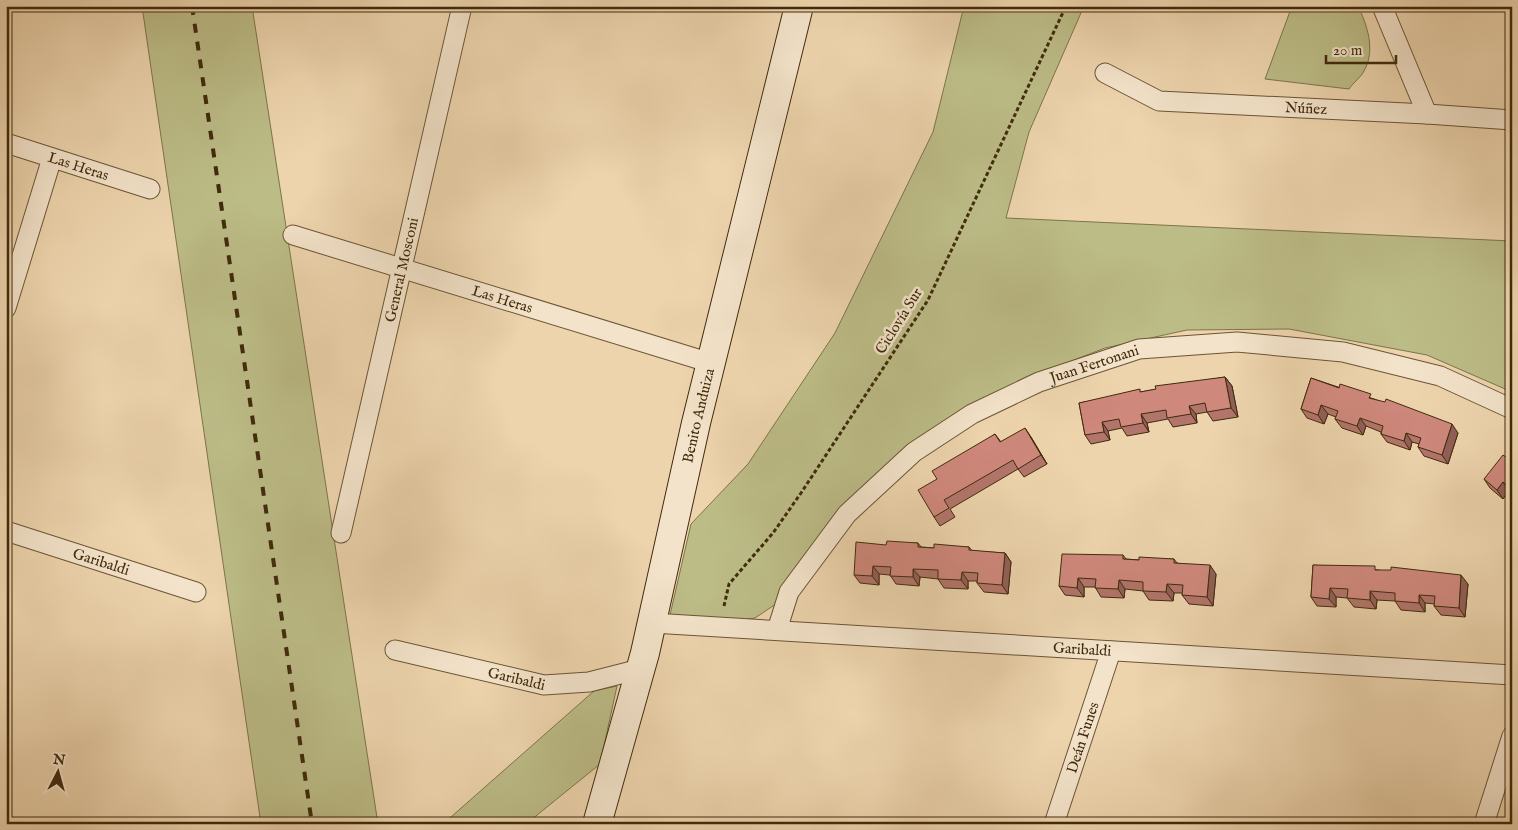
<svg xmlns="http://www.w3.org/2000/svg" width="1518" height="830" viewBox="0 0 1518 830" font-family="'IM FELL English',serif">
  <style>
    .green { fill: #bcbc87; stroke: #7e744a }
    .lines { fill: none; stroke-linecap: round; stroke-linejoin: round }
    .street-casing { stroke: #6b5534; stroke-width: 21 }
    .secondary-casing { stroke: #402b0c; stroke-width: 30 }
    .path { stroke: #402b0c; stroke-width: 3; stroke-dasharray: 4 2.5; stroke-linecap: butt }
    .street { stroke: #f3e3ca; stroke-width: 19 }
    .secondary { stroke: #f3e3ca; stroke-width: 28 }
    .rail { stroke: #402b0c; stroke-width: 4; stroke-dasharray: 9 9; stroke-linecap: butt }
    .wall { fill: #b2756b; stroke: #402b0c }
    .shaded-wall { fill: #915f57; stroke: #402b0c }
    .building { fill: #cf887c; stroke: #402b0c }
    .labels { text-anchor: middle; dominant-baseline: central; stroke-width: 5; stroke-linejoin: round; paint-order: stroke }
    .street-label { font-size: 15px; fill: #402b0c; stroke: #f3e3ca }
  </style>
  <rect width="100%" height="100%" fill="#edd4ad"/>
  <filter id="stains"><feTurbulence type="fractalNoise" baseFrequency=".004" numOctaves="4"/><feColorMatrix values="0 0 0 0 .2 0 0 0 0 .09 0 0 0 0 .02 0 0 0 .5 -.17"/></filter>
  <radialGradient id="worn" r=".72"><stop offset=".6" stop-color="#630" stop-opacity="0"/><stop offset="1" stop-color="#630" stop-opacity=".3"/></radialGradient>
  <path class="green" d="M142,6H252L378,824H261Z
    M964,6H1084L1029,132L1006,218L1512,241V392L1427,355L1289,329L1187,330L1105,348L1033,376L878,476L776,604L755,618L735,621L670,615L691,524L748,464L835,333L933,132Z
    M1292,6H1358C1367,25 1376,50 1364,71C1361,77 1353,83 1349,89L1265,79Z
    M617,686L600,764L526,824H443L594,691Z"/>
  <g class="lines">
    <defs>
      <g id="street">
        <path d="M1382,6L1427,114"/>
        <path id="s1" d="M1105,73L1159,101L1427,114L1512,120"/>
        <path id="s2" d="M6,143L150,189"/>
        <path id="s3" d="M293,235L711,363"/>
        <path d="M6,308L52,158"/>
        <path id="s4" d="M6,531L196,592"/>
        <path id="s5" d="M341,533L462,6"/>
        <path id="s6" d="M652,623L1512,675"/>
        <path id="s7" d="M777,630L789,592L847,514L914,452L972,414L1039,382L1139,349L1237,342L1343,352L1440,376L1512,409"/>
        <path id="s8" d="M395,650L544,685L589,682L640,669"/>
        <path id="s9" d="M1054,824L1111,651"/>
        <path d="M1484,824L1512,736"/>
      </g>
      <g id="secondary">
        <path id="s10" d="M597,824L645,653L696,423L799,6"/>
      </g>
    </defs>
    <use href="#street" class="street-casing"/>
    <use href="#secondary" class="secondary-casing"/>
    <path class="path" d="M724,606L729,584L773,533L801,493L928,300L1066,6"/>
    <use href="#street" class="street"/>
    <use href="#secondary" class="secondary"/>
    <path class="rail" d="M192,6L312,824"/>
  </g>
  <path class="wall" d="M1225,377L1232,386L1238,417L1213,421L1207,412L1196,414L1197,423L1173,427L1168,419L1147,423L1149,432L1127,436L1122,428L1108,431L1110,440L1091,444L1085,435L1079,403Z
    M1311,378L1374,399L1458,433L1448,464L1424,456L1418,447L1419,444L1412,442L1410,450L1387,442L1381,434V432L1366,426L1363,435L1342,428L1335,419L1336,417L1328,414L1324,424L1307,418L1301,409Z
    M995,434L1001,442L1031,437L1047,464L1024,477L1018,469L950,509L955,517L940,526L934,517L937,479Z
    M1512,461V493L1509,491L1503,499L1490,488L1484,479Z
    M918,543L921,547L934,548L969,547L972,551L1005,553L1011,562L1008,594L984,592L977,583V581H968V589L944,588L938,579L920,577L919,586L896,584L890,575L879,574V585L860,583L854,575L886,545Z
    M1123,555L1126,559L1139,560L1174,559L1177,563L1216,574L1213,606L1189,604L1182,595L1183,593H1174L1173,601L1149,600L1143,591L1125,589L1124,598L1101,597L1095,587H1084V597L1065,595L1059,586Z
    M1313,565L1378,570L1468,584L1465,617L1441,615L1434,606L1435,604L1425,603V612L1401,610L1395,601L1377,600L1376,609L1354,607L1347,598L1336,597V607L1317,606L1311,597Z"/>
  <path class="shaded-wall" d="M1225,377L1232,386L1238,417L1231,408Z
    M1321,405L1328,414L1324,424L1318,415Z
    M1189,406L1196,414L1197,423L1191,414Z
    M1141,414L1147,423L1149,432L1143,423Z
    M1360,418L1366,426L1363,435L1357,426Z
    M1102,422L1108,431L1110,440L1104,432Z
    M1452,424L1458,433L1448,464L1442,455Z
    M1025,428L1031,437L1047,464L1041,455Z
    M1406,433L1412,442L1410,450L1404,441Z
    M1503,482L1509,491L1503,499L1497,490Z
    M1005,553L1011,562L1008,594L1002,585Z
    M1210,565L1216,574L1213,606L1207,597Z
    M873,566L879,574V585L872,576Z
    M913,569L920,577L919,586L913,577Z
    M962,572L968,581V589L961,580Z
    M1461,575L1468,584L1465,617L1459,608Z
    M1078,578L1084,587V597L1077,588Z
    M1119,580L1125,589L1124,598L1118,589Z
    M1167,584L1174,593L1173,601L1166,592Z
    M1330,588L1336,597V607L1329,599Z
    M1370,591L1377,600L1376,609L1370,600Z
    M1419,595L1425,603V612L1419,603Z"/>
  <path class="building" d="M1225,377L1231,408L1207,412L1205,403L1189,406L1191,414L1167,418L1166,410L1141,414L1143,423L1121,427L1119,419L1102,422L1104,432L1085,435L1079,403L1140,389V392L1156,389L1155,386Z
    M1311,378L1339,388L1340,384L1371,394L1369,398L1385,402L1386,399L1452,424L1442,455L1418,447L1421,438L1406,433L1404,441L1381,434L1383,426L1360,418L1357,426L1335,419L1338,411L1321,405L1318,415L1301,409Z
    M1025,428L1041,455L1018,469L1013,460L944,500L949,508L934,517L918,490L937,479L932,471L995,434L1000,442Z
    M1503,455L1512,461V489L1503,482L1497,490L1484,479Z
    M887,541L918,543V547L934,548V544L969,547V550L1005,553L1002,585L977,583L978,573L962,572L961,580L938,579V570L913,569V577L890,576L891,567L873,566L872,576L854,575L856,542L886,545Z
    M1062,554L1123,555V559L1139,560V557L1174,559V563L1210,565L1207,597L1182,595L1183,585L1167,584L1166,592L1143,591V582L1119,580L1118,589L1095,588L1096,579L1078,578L1077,588L1059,586Z
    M1313,565L1375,566V570H1391V567L1461,575L1459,608L1434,606L1435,596L1419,595V603L1395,601V593L1370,591V600L1347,598L1348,589L1330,588L1329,599L1311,597Z"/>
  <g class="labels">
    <g class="street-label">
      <text stroke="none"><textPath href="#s1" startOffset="208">Núñez</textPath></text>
      <text stroke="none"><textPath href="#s2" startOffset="76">Las Heras</textPath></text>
      <text stroke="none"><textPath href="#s5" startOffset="270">General Mosconi</textPath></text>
      <text stroke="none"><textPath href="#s3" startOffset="219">Las Heras</textPath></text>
      <text transform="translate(899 321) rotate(-58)">Ciclovía Sur</text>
      <text stroke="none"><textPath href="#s7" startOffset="430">Juan Fertonani</textPath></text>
      <text stroke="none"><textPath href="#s10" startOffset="421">Benito Anduiza</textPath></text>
      <text stroke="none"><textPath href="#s4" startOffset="100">Garibaldi</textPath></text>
      <text stroke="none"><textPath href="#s6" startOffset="431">Garibaldi</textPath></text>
      <text stroke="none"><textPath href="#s8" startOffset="125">Garibaldi</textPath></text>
      <text stroke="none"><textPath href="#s9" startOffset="91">Deán Funes</textPath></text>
    </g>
  </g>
  <rect width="1518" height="830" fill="none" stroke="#edd4ad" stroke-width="25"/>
  <rect x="8" y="8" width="1503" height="815" fill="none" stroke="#402b0c" stroke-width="2.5"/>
  <rect x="12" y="12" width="1493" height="805" fill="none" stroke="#402b0c"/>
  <g transform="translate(58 772) rotate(6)" stroke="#f3e3ca" stroke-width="4" paint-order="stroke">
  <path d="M0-4L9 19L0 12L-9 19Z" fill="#402b0c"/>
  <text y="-8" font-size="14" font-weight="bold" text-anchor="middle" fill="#402b0c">N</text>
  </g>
  <path d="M1326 55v8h70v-8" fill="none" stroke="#402b0c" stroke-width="2.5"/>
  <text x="1333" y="55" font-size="15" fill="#402b0c" stroke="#f3e3ca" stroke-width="4" paint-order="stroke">20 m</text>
  <rect width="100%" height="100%" filter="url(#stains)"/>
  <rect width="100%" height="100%" fill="url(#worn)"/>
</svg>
